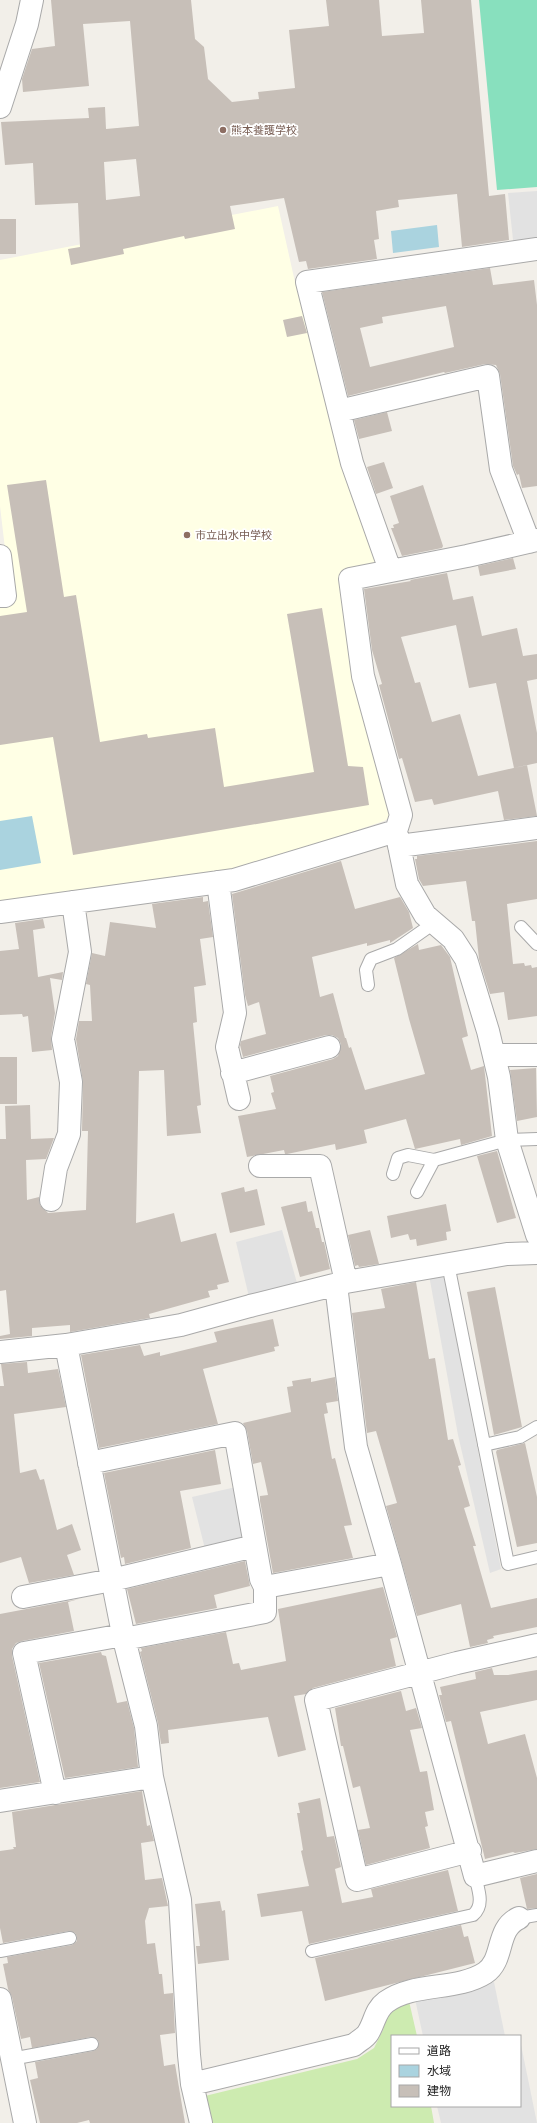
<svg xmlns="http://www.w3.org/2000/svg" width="537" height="2123" viewBox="0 0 537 2123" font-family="Mulish,'Noto Sans JP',sans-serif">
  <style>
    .education { fill: #ffffe5 }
    .grass { fill: #cdebb0 }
    .pitch { fill: #88e0be }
    .parking { fill: #e2e2e2 }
    .water { fill: #aad3df }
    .building { fill: #c7bfb8; fill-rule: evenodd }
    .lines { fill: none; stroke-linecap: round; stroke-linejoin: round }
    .service-casing { stroke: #a9a9a9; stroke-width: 14 }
    .minor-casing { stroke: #a9a9a9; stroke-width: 24 }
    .service { stroke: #fff; stroke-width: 12 }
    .minor { stroke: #fff; stroke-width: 22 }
    .education-dot { fill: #8d6e63; stroke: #fff; stroke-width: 1.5 }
    .labels { text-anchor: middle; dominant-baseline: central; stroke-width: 3.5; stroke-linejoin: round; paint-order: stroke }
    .education-label { font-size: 11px; fill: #785e54; stroke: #fff; text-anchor: start }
  </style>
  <rect width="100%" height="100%" fill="#f2efe9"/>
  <path class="education" d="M278,206L297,291L315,334L380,565L341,573L356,678L390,817L384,821L263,862L198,878L0,906V601L11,600L0,506V260Z"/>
  <path class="grass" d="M409,2001L417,2036H392V2106H431L434,2123H212L205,2096L357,2059L374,2048L383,2030L388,2014L397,2006Z"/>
  <path class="pitch" d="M479,0H537V187L497,190Z"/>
  <path class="parking" d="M537,191V246L514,249L508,193Z
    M282,1230L297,1283L249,1297L236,1242Z
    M443,1271L501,1569L490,1573L458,1435L429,1275Z
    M236,1487L248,1539L205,1549L192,1497Z
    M494,1982L505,2036H423L415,1999Z
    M520,2040L537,2123H441L437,2106H520Z"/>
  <path class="water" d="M437,225L439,247L393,253L391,231Z
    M32,816L41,863L0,870V821Z"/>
  <path class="building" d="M51,0H191L195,39L204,47L208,79L232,102L259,99L258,92L295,88L289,30L329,26L326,0H379L382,36L424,33L421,0H471L489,196L505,194L509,240L462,247L457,194L398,200L399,207L376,211L379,239L374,240L377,259L308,269L306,261L299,262L284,198L230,206L235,229L185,239L184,236L123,249L124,254L71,265L68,249L80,247L78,203L35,205L33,163L5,165L1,122L89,118L88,108L105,107L106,129L139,126L130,21L83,24L89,86L23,92L22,79L32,49L55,46ZM136,159L140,196L106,200L104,162Z
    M0,219H16V254H0Z
    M490,268L493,285L534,280L537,305V486L522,488L519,474L517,475L513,466L500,374L496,365L485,364L445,373L444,372L348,396L322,292ZM446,306L454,347L370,367L360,328L383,323L382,317Z
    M302,316L307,333L287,337L283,320Z
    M387,412L392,431L359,439L354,420Z
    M384,462L393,488L376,494L367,467Z
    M46,480L64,597L76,595L100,742L147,734L148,738L215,728L224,787L314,772L287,614L322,608L348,766L363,767L369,805L73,855L53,737L0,745V616L27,612L7,485Z
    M423,485L443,546L442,548L402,556L391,528H394L393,525L399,523L390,496Z
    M513,558L516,569L480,576L478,566Z
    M447,573L453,600L473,596L482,636L517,628L523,656L537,654V679L527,681L537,733V763L514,768L496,683L469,688L456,625L401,637L415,683L420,682L432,722L460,714L478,776L527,765L537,816L504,820L498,791L434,805L432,799L415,802L402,758L399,759L379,685L382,684L372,650L364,589L411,581L410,580Z
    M537,841V899L507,904L513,964L524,963L525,966L531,965L532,968L537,967V1016L508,1020L504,992L490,994L479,959L475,921H472L466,881L423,886L419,879L415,859H417V856Z
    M341,861L355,909L400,897L409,912L413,928L390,943V940L367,946V943L312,957L320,997L333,993L345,1038H346L349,1048L351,1047L365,1090L425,1074L409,1019L394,958L418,944L419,950L441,945L450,957L468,1036L462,1038L471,1070L484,1066L492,1136L461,1145L460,1139L415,1149L406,1119L364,1130L367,1143L336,1150L335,1144L287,1154H285L284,1150L247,1157L238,1116L276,1109L271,1093L274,1092L270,1076L333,1059L338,1056L341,1044L338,1038L332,1035H326L243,1057L240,1045L241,1041L266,1034L259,1002L248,1006L245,995L232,894Z
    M203,897V902L208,901L213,937L200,939L206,985L194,987L197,1022L193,1023L201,1105L197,1106L201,1133L167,1136L164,1070L139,1071L136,1223L174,1213L181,1242L216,1233L229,1282L217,1285L218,1289L208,1291L210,1297L149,1314L150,1318L70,1332V1325L32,1328V1336L0,1339V1336L10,1334L6,1290L0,1291V1139H6L5,1106L30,1105L31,1139L54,1138L46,1159L26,1160L27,1200L39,1197L40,1205L48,1213L86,1210L88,1131H82L83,1082L76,1039L79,1021H92L90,985L86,984L92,953L105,956L110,922L156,928L152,904Z
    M43,919L45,928L33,930L38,977L63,972L62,980L50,978L55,1013L51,1037L52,1050L32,1052L28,1016L23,1017L22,1014L0,1015V951L19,949L15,923Z
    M0,1057H17V1104H0Z
    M536,1068L537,1117L517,1121L510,1070Z
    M497,1151L516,1218L497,1223L477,1156Z
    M244,1187L245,1192L257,1189L265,1225L230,1233L221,1193Z
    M306,1201L308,1212L312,1211L316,1228H319L322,1242H324L330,1269L300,1277L281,1207Z
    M446,1204L451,1231L446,1232L447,1240L417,1246L416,1239L410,1240L408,1234L391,1238L387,1216Z
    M370,1230L379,1264L359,1267L358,1265L355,1266L348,1235Z
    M416,1282L429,1359L435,1358L448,1440L453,1439L461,1465L458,1466L470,1506L464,1508L476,1546H473L491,1608L537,1598V1627L493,1636L494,1638L487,1640L488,1643L470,1647L461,1604L417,1616L386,1506L397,1503L376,1431L367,1433L352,1313L385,1308L381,1289Z
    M495,1287L522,1427L494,1435L467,1292Z
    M273,1319L279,1346L274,1347L275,1351L203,1369L218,1424L99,1448L81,1355L140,1345L144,1356L160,1352V1356L217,1342L214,1332Z
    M27,1362L28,1373L58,1369L66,1407L14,1414L20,1473L36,1469L40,1480L44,1479L57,1530L72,1524L81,1550L67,1555L74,1575L29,1583L21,1557L0,1563V1386H4L1,1364Z
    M335,1377L338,1401L326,1403L328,1413L324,1414L332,1459L335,1458L352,1525L344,1526L353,1558L273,1573L260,1501V1496L268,1495L261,1462L253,1464L247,1431L243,1423L291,1412L287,1387L293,1386L292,1381L311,1378V1382Z
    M525,1443L537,1497V1543L517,1547L496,1452L497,1450Z
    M215,1450L221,1484L180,1491L191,1548L125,1564L124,1557L121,1558L104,1473Z
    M245,1561L250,1586L214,1595L217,1608L136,1624L127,1589Z
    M383,1587L397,1637L390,1639L396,1666L313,1688L306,1694L294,1696L306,1750L278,1757L268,1717L168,1730L169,1743L161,1744L158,1723L140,1652L142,1651L141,1648L226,1632L233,1664L239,1663L241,1670L286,1661L278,1609Z
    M79,1599L68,1602L74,1631L22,1641L16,1643L12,1649V1656L40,1782L0,1788V1614Z
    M101,1652L102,1655L106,1656L117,1703L127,1701L134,1728L138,1767L65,1778L39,1663Z
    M492,1668L494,1675H508L537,1670V1700L480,1712L488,1744L525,1734L537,1778V1849L515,1853L513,1852L485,1859L451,1721L446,1722L439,1695H442L440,1687L476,1679L475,1672Z
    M401,1691L406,1711L416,1708L422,1728L410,1730L420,1772L427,1771L434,1810L425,1812L428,1826L425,1827L430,1848L366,1865L358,1830L370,1828L360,1786L353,1788L343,1746H341L335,1708Z
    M142,1791L147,1826L150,1825L154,1841L141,1843L145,1880L162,1878L168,1906L149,1908L145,1921L147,1944L155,1943L159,1974H162L164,1994L173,1993L175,2033L160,2035L164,2066L175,2064L185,2123H90L89,2120L77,2123H40L30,2080L38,2078L35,2062L93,2051L97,2049L99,2043L97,2039L91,2037L32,2048L30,2037L21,2039L12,1997L8,1989L3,1964L8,1963L7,1957L72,1945L77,1941V1937L75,1933L69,1931L3,1943L0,1928V1851L14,1849L13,1847H16L12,1812Z
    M320,1798L327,1837L334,1836L341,1867L335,1869L342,1903L373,1897L371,1889L448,1870L458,1911L309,1944L302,1911L261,1917L257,1894L309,1886L301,1851L303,1850L297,1813H300L298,1803Z
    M537,1874V1908L527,1909L520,1878Z
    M220,1901L222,1911L225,1910L229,1960L198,1964L196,1946H200L195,1904Z
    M461,1925L464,1937L468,1936L475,1963L325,2001L315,1958Z"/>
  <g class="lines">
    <defs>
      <path id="service" d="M521,927L537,944
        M368,985L366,970L371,959L397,949L434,923
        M393,1174L398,1158L408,1155L434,1160L507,1140L537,1139
        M417,1192L434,1160
        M448,1264L508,1564L537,1557
        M484,1445L520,1437L537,1427
        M519,1918L537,1915
        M0,1951L70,1938
        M312,1951L473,1915C485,1905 478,1889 475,1876
        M11,2059L92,2044"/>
      <path id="minor" d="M0,107L27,24L32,0
        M339,411L488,376L501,469L529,542
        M537,540L467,556L350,579L363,676L401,815L396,831L407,884L425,915L453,939L466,959L488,1031L499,1077L507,1140L537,1235
        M0,556L5,596H0
        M390,570L352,463L307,282L537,249
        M399,846L537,828
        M218,882L235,1013L227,1047L239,1099
        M0,912L234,880L396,831
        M494,1055H537
        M232,1073L329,1047
        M260,1166H320L346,1282
        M51,1200L56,1168L69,1134L71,1082L63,1039L80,952L73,902
        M336,1285L356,1447L390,1564L475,1876L537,1861
        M66,1345L124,1639L146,1726L152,1777L180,1900L189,2055L192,2084L201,2123
        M0,1352L66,1345L181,1325L250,1306L346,1282L507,1254L537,1253
        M89,1463L235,1433L261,1579L265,1587L390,1564
        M23,1597L112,1580L255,1546
        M124,1639L265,1612V1587
        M55,1793L24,1653L123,1635
        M0,1801L152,1777
        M470,1851L357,1880L316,1700L457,1663L537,1645
        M0,1999L25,2123
        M192,2084L354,2045C358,2041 365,2038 368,2033C375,2022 375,2010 386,2002C413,1982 457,1991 485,1973C505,1960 495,1929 519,1918"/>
    </defs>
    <use href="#service" class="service-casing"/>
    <use href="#minor" class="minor-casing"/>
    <use href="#service" class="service"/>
    <use href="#minor" class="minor"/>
  </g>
  <g class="education-dot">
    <circle cx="223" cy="130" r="4"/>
    <circle cx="187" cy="535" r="4"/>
  </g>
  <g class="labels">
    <g class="education-label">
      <text x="231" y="130">熊本養護学校</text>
      <text x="195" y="535">市立出水中学校</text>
    </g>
  </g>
  <rect x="391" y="2035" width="130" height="72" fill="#ffffff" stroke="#a7a7a7"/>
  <rect x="399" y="2048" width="20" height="6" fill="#ffffff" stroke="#a7a7a7"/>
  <text x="427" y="2055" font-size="12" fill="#222222">道路</text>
  <rect x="399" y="2065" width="20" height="12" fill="#aad3df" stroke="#a7a7a7"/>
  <text x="427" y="2075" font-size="12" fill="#222222">水域</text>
  <rect x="399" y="2085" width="20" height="12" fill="#c7bfb8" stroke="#a7a7a7"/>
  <text x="427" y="2095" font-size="12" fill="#222222">建物</text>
</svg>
